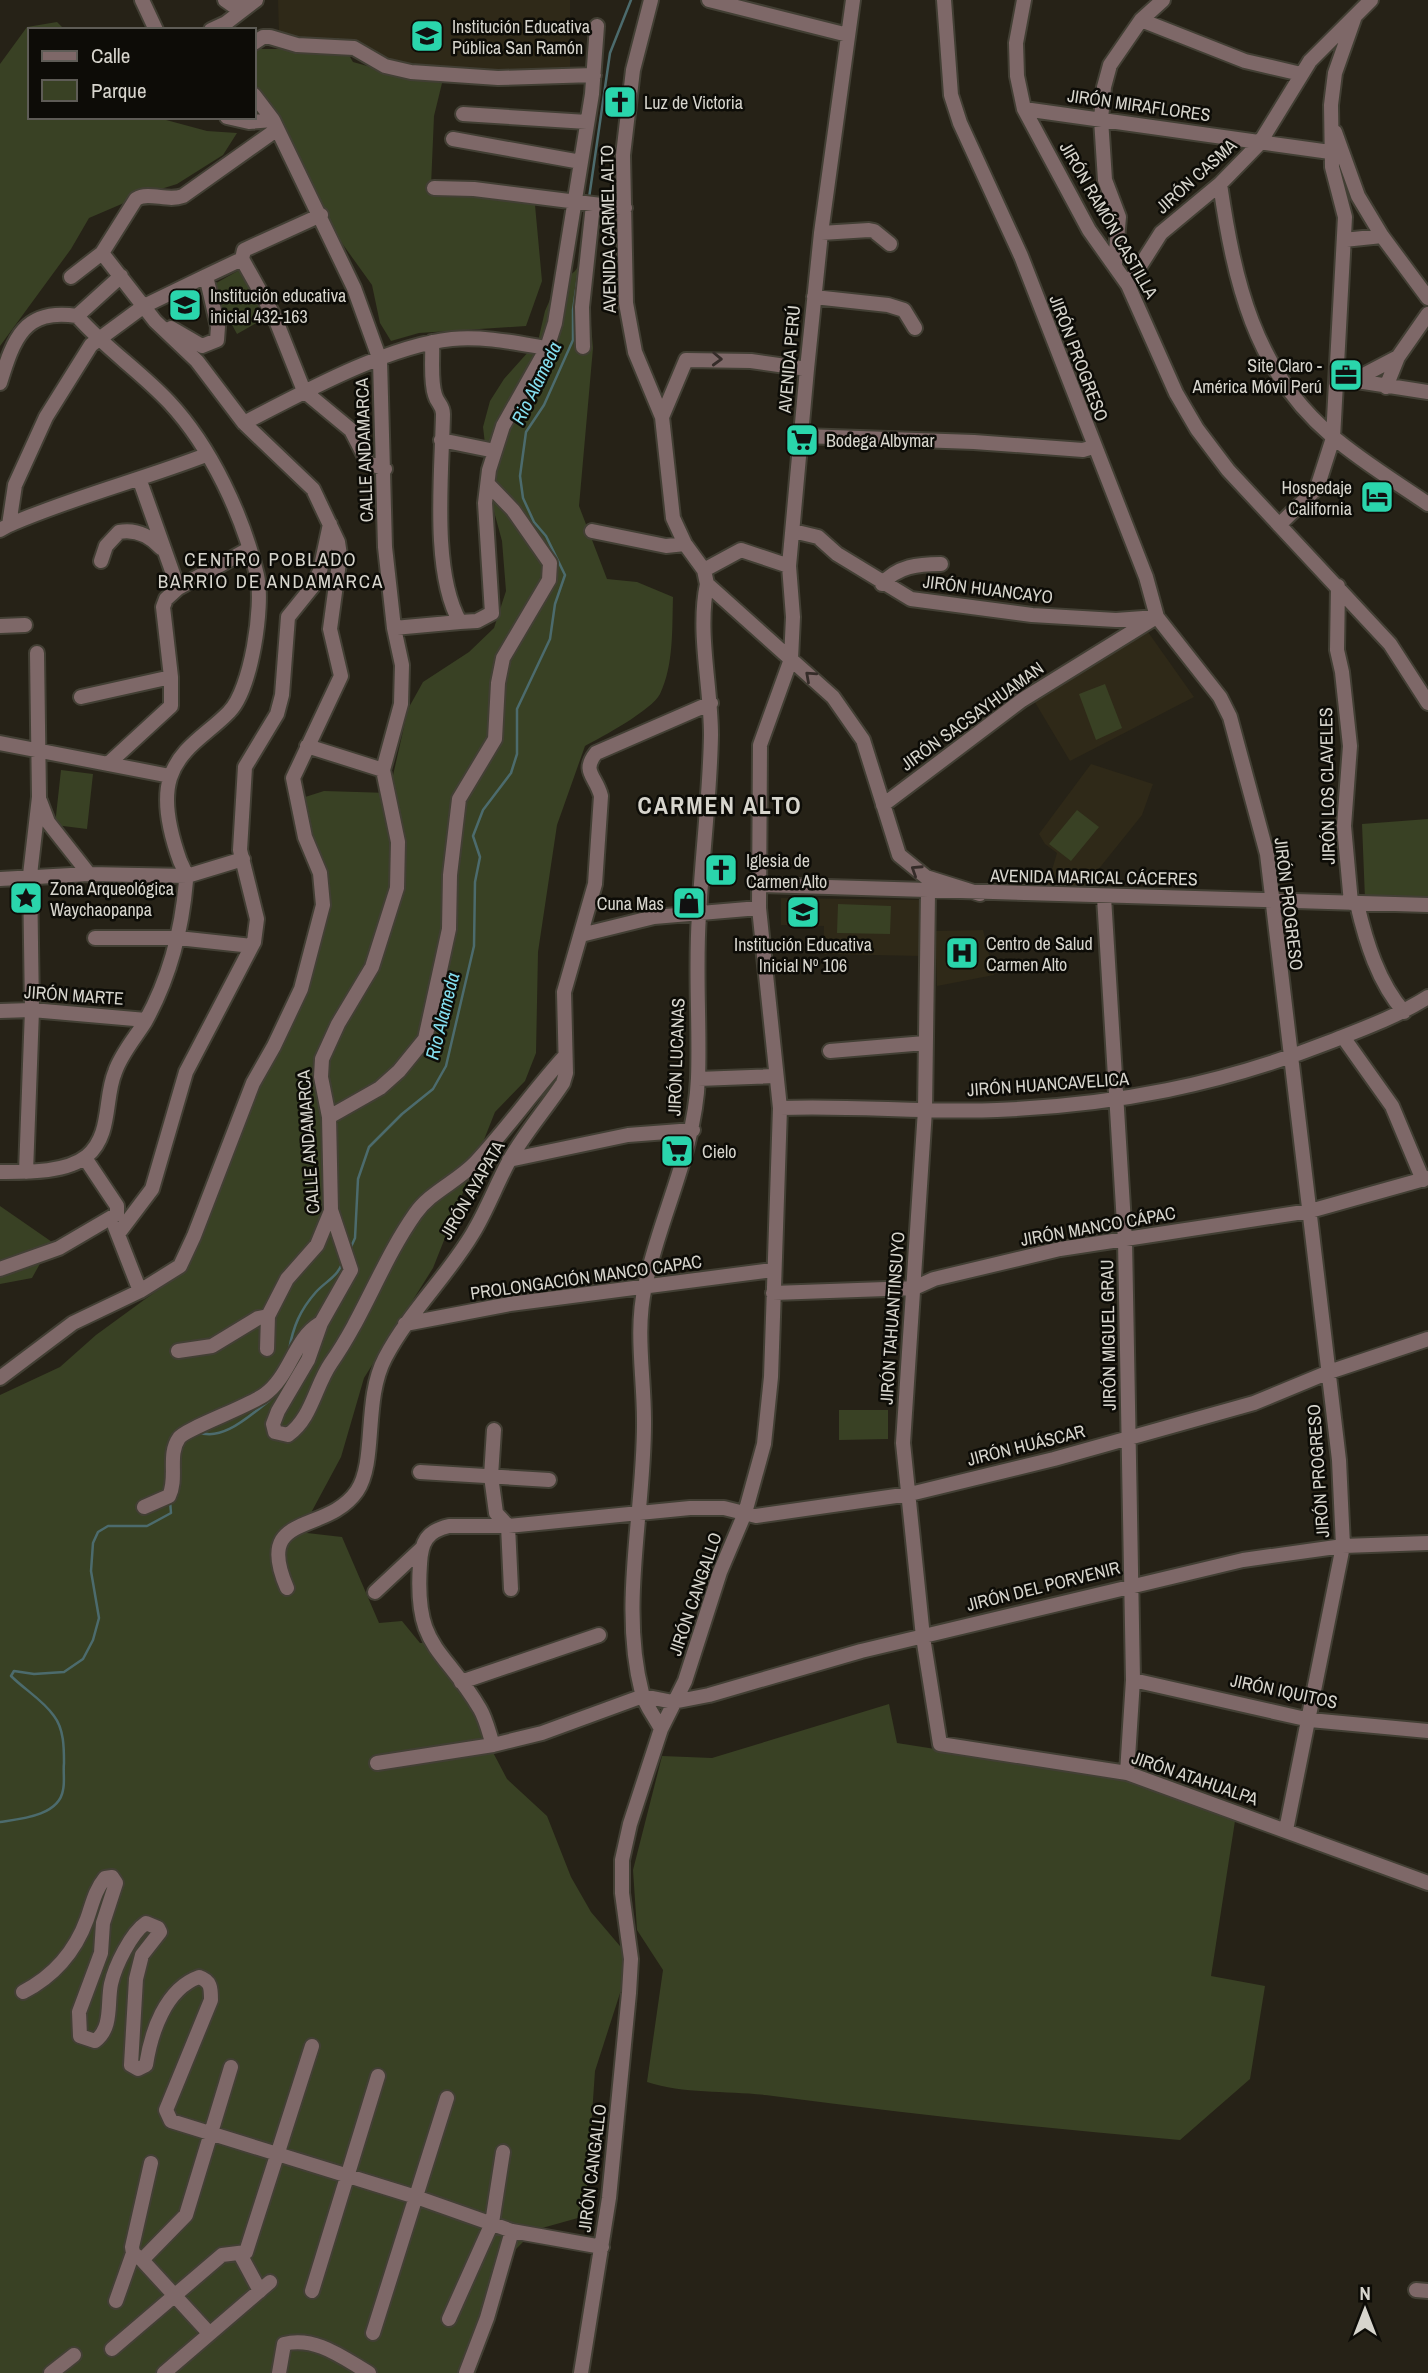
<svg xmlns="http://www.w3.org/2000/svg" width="1428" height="2373" viewBox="0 0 1428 2373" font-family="'Archivo Narrow',sans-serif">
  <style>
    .built { fill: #2f2918 }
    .green { fill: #394124 }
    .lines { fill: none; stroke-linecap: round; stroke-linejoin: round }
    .stream { stroke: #4c6b6d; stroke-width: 2.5 }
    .minor-casing { stroke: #423f34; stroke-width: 18 }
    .minor { stroke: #7e6868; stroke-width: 14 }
    .oneway { stroke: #352c29 }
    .labels { text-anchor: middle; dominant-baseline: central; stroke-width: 5; stroke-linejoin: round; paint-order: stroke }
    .poi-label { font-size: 18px; fill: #d7d5cd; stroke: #0d0c07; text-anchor: start }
    .street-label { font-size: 18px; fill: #d7d5cd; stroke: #0d0c07 }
    .water-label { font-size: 19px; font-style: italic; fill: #85e0f1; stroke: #0d0c07 }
    .neighbourhood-label { font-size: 19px; letter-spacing: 2px; fill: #d7d5cd; stroke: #0d0c07 }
    .district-label { font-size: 24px; font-weight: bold; letter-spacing: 2px; fill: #d7d5cd; stroke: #0d0c07 }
  </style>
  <rect width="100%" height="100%" fill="#262217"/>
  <path class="built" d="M278,0H570V71L475,75L376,64L339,38L301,44L279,34Z
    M1138,630L1148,632L1194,697L1070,761L1033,699Z
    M1091,764L1153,784L1142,815L1081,891L1047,887L1057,853L1045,844L1039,834Z
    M781,898L923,900L922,956L823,954L824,926L781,925Z
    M983,930L994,975L937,986L935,931Z"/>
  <path class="green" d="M57,22L65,30H30V117H155L207,131L237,133L223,155L177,184L145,194L89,218L71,249L0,346V64L27,27Z
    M339,38L353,62L414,79H443L434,116L431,186L535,205L542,281L526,326L419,333L391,341L380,323L372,285L331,228L269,123L254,107V49H288Z
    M585,256L593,348L579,506L607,579L637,582L673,597C672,628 674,665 660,694C652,710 602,737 585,746L557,825L538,952L536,1053L525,1081L495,1112L433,1268L364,1378L341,1457L312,1511L307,1533L342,1537L379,1623L402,1621L420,1643L435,1642L507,1779L547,1816L571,1877L591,1912L631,1959L595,2071L585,2216L535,2230L505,2260L469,2373H0V1395L60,1367L96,1335L185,1270L250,1098L303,993L324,909L302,798L324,791L389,793L408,709L423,682L469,652L494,628L506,591L502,541L492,504L483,427L490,401L504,379L538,341L545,311L555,288L575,271Z
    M241,269L267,317L237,334L211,286Z
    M1105,684L1122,728L1096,740L1079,694Z
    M61,770L93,774L87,829L55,825Z
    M1077,810L1099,827L1071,861L1049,844Z
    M1428,819V900L1365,899L1362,824Z
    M838,904L891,906L890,934L837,933Z
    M0,1206L52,1242L32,1278L0,1284Z
    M839,1410H888V1439L839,1440Z
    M889,1704L897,1743L1125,1779L1235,1821L1211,1976L1265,1986L1250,2079L1180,2140C1044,2128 908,2114 773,2096C732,2090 686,2095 647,2082L663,1970L637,1930L633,1870L662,1756L712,1758Z"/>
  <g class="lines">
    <path class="stream" d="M589,198L610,53L631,0
      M350,1249L355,1238L358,1179L369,1147L402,1114L433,1089L446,1066L474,946L475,882L480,857L473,836L483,810L511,773L517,754V709L550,639L555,604L565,575L546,536L534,522L523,498L520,476L526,432L544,405L573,340V310L580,263
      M289,1350C293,1327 300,1310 316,1292C326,1281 336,1278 342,1264
      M198,1432C223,1442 250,1415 269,1401L271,1396
      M166,1485L167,1471
      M0,1822C20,1819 59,1816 63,1790C65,1782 63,1772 64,1763C64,1748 64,1729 54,1716C43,1700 25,1690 11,1676L14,1671L34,1674L64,1672L83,1659L93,1640L99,1618L91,1571L93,1543L98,1532L108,1526H147L171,1513L170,1501"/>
    <defs>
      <path id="minor" d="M142,0L156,30
        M225,0L235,7L250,3
        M651,0L633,70L623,155L626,303L635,352L662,417L673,518L685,544L704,570L707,584L833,697L863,740L899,855L926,877L980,894
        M709,0L848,35
        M944,0L951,95L960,123L1021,256L1146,577L1157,617L1220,697L1230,717L1267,854L1339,1460L1343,1546L1286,1830
        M1024,0L1016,43L1017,76L1024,109L1089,230L1128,285L1176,393L1197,429L1228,470L1390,644L1428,703
        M1141,20L1245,61L1301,74
        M211,30L226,23L256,0
        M254,43L263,37H270L297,45L354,48L385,66L411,72L498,78L594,75
        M254,95L273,120
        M1024,109L1330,152
        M463,114L587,122
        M227,117L249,122L273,120L354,288L380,360L385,547L394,628L402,665L401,704L383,770L398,842L397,888L372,967L338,1024L322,1059L321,1077L329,1117L331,1210L351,1270L321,1323L308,1360L278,1411L273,1424L275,1432L288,1435C312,1418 315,1386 331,1363C364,1316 382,1261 415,1214C430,1192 457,1182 476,1162C507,1129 534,1090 565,1056
        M1335,132L1358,196L1382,236
        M453,139L581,162
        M1220,184C1234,280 1254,371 1332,436C1361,461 1396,482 1428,504
        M434,188L474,189L625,208
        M321,215L244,250L242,259L275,318L304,391L351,430L368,463L385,469
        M821,233L869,230L874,231L890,244
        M1344,240L1382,236L1428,298
        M1115,264L1119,217L1105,180L1101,119L1104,87L1110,65L1141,20L1163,0
        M71,277L102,253L136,199C150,191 167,202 183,196L276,130
        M1128,285L1161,233L1220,184L1259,144L1310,61L1371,0
        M814,297L888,305L904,310L915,328
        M77,316L121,276
        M171,328L202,346L217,340L218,327L206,276L242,259
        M432,342C433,358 430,380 435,395C437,403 443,405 443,414C442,471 431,572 460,622L477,621L492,613L485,503L489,470L503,426L547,348L555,323L592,94L597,26
        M583,347L582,307L593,205
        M1338,378L1428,392
        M1356,379L1398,357
        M0,383C14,338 24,308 77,316C105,348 140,371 169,402C211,447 243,516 257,575C264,606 251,690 229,712C208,734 180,747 170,778C162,804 171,836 180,861C183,868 187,873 186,881C182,929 169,979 145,1022C135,1038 121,1054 115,1072C104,1098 112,1135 87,1156C66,1173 26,1172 0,1172
        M1386,387L1398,357L1428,314
        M662,417L686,360L751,361L807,369
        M244,423C302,393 387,346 452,339C484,336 516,343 547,348
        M803,436L974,442L1083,450L1093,447
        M441,440L495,451
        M9,525C73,497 141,480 206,455
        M1279,525L1317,488L1333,438L1345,217L1332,167L1331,105L1335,73L1354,19
        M0,530L9,525L15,485L46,417L91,345L144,306L206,276
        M592,531L666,546L685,544
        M793,531L818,537L837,554L911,599L1032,615L1116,620L1157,617
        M101,561L106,546L119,532C136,529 149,535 161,548
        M704,570L741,550L789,566
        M882,584C898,566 918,564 941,564
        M1338,586L1337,650L1342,672L1350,746L1344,826L1351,903
        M178,588L249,549
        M0,626L25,625
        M394,628L460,622
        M81,697L171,677L163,607L166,599L178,588L140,481
        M0,743L170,776
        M307,746L383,770
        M108,764L171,706V677
        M40,801L48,822L89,874
        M883,805L1022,700L1153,619
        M0,879L89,874L187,876L243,859
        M759,885L1428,905
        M928,892L925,1110L903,1443L923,1637L940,1744L1127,1773L1428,1883
        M1104,897L1125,1240L1133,1680L1127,1773
        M1357,904C1366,942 1378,982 1404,1012
        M581,935L654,917L759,908
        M95,938H178L252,946
        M0,1011L32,1010L146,1020
        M1343,1037L1392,1106L1423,1180
        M830,1051L925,1043
        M698,1079L775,1076
        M780,1108C852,1105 924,1113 997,1110C1116,1105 1220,1085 1332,1041C1365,1028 1398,1016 1428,997
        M329,1117L380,1088L399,1071L425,1039L449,929L450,875L459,799L495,739L498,683L503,658L549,580L550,563L513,510L488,484
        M509,1160L628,1135L693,1130
        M26,1172L32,1010L30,875L39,797L37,653
        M115,1227L140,1291
        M118,1234L152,1189L186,1072L254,942L257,919L240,850L245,767L277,714L282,695L288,617L313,586L320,571L330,524
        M0,1269L59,1248L117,1214V1206L85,1158
        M773,1293L914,1288L934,1279L1060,1249L1310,1211L1428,1178
        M405,1324L510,1304L773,1270
        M267,1349L268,1316
        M178,1351L212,1346L258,1318L268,1316L287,1279L317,1245L331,1211
        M0,1378L73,1323L140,1291L180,1266L194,1236L253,1083L274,1046L301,989L323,905L320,873L305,837L293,778L341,676L330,629L340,555L338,542L313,489L244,423L197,361L155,321L102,253
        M494,1430L491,1476L496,1513L508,1526L511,1589
        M420,1472L549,1480
        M144,1507L169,1496C178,1478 167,1455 179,1438C185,1429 247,1407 264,1395C290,1377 294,1339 319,1324
        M287,1588C253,1510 326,1536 357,1491C377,1461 363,1400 385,1358C409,1312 447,1277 473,1233C487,1210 496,1185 509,1161C524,1134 546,1109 563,1083L566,1073L564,992L595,884L601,796C596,776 581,772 596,753L711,703
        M375,1592L421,1549
        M1133,1680L1310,1720L1428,1731
        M461,1682L599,1635
        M661,1729C655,1717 645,1705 642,1693C619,1605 645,1509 644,1420C644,1375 635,1331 645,1286C660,1215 695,1152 698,1078C700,1024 695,970 699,915C702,855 710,795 711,735C711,686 697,632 707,584
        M493,1745C489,1733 486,1719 480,1709C443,1646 414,1649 420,1564C421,1542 427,1531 449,1526H508L690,1508H724L756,1516L910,1494L1054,1459L1254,1403L1329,1372L1428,1339
        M377,1763L493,1745L542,1733L643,1696L673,1702L709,1695L861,1651L1243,1560L1343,1546L1428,1543
        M23,1992C54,1976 75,1952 87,1919C92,1905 95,1890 105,1878L112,1877L116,1883L103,1923L101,1953L79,2012L80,2036L95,2041C113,2028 107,2003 111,1984C115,1966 131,1933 146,1923L158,1928L160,1932L142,1955L136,1979L131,2065L138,2069L146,2065C151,2033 165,1989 199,1977C211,1981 211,1988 211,2000L166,2110L171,2121L416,2197L512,2231L602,2247
        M240,2254L260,2291
        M142,2260L133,2253L132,2247L151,2163
        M1416,2290L1428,2291
        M312,2291L378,2076
        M116,2301L133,2253
        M449,2319L492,2223L503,2152
        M209,2333L142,2260L186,2215L231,2067
        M373,2333L447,2098
        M112,2349L222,2255L246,2252L312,2046
        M51,2373L74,2355
        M164,2373L270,2282
        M279,2373L284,2344C316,2336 343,2358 369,2373
        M466,2373L487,2318L512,2231
        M581,2373L609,2198L629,1993L631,1959L622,1893V1860L630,1824L661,1729L685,1681L720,1572L745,1513L764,1444L771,1377L780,1108L759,908L760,745L791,659L793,617L789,566L807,369L821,233L853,0"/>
    </defs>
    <use href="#minor" class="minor-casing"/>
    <use href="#minor" class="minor"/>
  </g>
  <defs><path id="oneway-chevron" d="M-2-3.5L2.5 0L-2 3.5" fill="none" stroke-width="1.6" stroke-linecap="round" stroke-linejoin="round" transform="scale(1.75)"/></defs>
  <g class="oneway">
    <use href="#oneway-chevron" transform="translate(717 359) rotate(2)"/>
    <use href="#oneway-chevron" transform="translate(810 676) rotate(-138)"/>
    <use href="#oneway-chevron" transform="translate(916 870) rotate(-147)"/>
  </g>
  <defs>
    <symbol id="school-square" viewBox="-11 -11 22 22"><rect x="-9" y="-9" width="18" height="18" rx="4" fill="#2ad5ac" stroke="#0d0c07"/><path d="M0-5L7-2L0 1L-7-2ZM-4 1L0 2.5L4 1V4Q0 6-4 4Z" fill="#111"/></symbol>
    <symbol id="church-square" viewBox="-11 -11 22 22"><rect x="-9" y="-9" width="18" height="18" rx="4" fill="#2ad5ac" stroke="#0d0c07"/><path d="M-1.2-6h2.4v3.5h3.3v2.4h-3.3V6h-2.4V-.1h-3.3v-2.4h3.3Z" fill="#111"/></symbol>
    <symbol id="office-square" viewBox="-11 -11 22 22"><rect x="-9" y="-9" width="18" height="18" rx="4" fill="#2ad5ac" stroke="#0d0c07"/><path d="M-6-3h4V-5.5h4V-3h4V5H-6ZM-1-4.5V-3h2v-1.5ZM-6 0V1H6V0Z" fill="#111"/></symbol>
    <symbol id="supermarket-square" viewBox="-11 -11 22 22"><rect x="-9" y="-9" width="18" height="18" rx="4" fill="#2ad5ac" stroke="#0d0c07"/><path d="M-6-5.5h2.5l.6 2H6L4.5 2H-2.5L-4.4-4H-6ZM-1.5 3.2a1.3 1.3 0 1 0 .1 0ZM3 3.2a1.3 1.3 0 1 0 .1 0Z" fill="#111"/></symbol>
    <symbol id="hotel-square" viewBox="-11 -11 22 22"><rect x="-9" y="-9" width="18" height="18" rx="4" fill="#2ad5ac" stroke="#0d0c07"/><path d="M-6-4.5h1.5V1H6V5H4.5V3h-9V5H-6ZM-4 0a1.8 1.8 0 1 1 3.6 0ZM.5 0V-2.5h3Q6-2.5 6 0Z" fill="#111"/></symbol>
    <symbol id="sight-square" viewBox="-11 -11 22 22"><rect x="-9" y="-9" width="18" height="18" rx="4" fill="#2ad5ac" stroke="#0d0c07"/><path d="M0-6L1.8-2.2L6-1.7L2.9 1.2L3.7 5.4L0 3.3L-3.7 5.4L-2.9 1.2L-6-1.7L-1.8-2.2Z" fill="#111"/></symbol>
    <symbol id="shop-square" viewBox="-11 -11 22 22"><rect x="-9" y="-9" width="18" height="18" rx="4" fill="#2ad5ac" stroke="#0d0c07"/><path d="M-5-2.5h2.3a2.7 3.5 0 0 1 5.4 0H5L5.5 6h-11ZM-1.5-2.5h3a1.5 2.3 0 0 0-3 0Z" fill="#111"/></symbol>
    <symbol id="hospital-square" viewBox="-11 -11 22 22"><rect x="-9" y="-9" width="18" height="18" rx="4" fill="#2ad5ac" stroke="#0d0c07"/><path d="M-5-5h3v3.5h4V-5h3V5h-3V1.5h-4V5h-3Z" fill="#111"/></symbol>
  </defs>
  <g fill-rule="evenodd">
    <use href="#school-square" x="408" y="17" width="38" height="38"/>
    <use href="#church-square" x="601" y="83" width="38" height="38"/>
    <use href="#school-square" x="166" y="286" width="38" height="38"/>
    <use href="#office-square" x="1327" y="356" width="38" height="38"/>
    <use href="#supermarket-square" x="783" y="421" width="38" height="38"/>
    <use href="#hotel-square" x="1358" y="478" width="38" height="38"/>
    <use href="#church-square" x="702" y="851" width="38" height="38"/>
    <use href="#sight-square" x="7" y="879" width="38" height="38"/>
    <use href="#shop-square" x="670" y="884" width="38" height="38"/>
    <use href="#school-square" x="784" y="893" width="38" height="38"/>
    <use href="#hospital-square" x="943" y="934" width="38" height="38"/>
    <use href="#supermarket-square" x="658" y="1132" width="38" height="38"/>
  </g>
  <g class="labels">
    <g class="poi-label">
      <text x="452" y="26">Institución Educativa<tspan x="452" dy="21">Pública San Ramón</tspan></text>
      <text x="644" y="102">Luz de Victoria</text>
      <text x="210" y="295">Institución educativa<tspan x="210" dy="21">inicial 432-163</tspan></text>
      <text x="1322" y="365" text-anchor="end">Site Claro -<tspan x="1322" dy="21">América Móvil Perú</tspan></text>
      <text x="826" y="440">Bodega Albymar</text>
      <text x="1352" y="487" text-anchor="end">Hospedaje<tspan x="1352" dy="21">California</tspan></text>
      <text x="746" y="860">Iglesia de<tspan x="746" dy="21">Carmen Alto</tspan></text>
      <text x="50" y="888">Zona Arqueológica<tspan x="50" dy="21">Waychaopanpa</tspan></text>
      <text x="664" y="903" text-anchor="end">Cuna Mas</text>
      <text x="986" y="943">Centro de Salud<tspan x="986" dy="21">Carmen Alto</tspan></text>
      <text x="803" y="944" text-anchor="middle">Institución Educativa<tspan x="803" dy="21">Inicial Nº 106</tspan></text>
      <text x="702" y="1151">Cielo</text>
    </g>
    <g class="street-label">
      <text transform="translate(1139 105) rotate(8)">JIRÓN MIRAFLORES</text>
      <text transform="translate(1196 176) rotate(-42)">JIRÓN CASMA</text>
      <text transform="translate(1109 220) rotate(60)">JIRÓN RAMÓN CASTILLA</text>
      <text transform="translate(608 229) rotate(-91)">AVENIDA CARMEL ALTO</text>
      <text transform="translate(1079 358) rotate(69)">JIRÓN PROGRESO</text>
      <text transform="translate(789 359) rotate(-85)">AVENIDA PERÚ</text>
      <text transform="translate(364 450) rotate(-92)">CALLE ANDAMARCA</text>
      <text transform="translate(988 589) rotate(7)">JIRÓN HUANCAYO</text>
      <text transform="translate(972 716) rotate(-36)">JIRÓN SACSAYHUAMAN</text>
      <text transform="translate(1327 786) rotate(-91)">JIRÓN LOS CLAVELES</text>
      <text transform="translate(1094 877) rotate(1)">AVENIDA MARICAL CÁCERES</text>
      <text transform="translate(1289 904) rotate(83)">JIRÓN PROGRESO</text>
      <text transform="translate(74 995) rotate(4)">JIRÓN MARTE</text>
      <text transform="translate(676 1057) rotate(-88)">JIRÓN LUCANAS</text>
      <text transform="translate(1048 1084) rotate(-4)">JIRÓN HUANCAVELICA</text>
      <text transform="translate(308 1142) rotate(-94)">CALLE ANDAMARCA</text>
      <text transform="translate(472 1190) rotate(-60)">JIRÓN AYAPATA</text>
      <text transform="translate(1098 1226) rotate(-10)">JIRÓN MANCO CÁPAC</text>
      <text transform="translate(586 1277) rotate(-8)">PROLONGACIÓN MANCO CAPAC</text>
      <text transform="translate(892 1318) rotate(-86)">JIRÓN TAHUANTINSUYO</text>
      <text transform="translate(1108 1335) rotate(-91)">JIRÓN MIGUEL GRAU</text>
      <text transform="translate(1026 1445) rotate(-14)">JIRÓN HUÁSCAR</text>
      <text transform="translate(1318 1471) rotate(-94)">JIRÓN PROGRESO</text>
      <text transform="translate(1043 1586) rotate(-14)">JIRÓN DEL PORVENIR</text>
      <text transform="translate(695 1594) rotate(-71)">JIRÓN CANGALLO</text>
      <text transform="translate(1284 1691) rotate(12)">JIRÓN IQUITOS</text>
      <text transform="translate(1195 1778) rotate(19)">JIRÓN ATAHUALPA</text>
      <text transform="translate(592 2168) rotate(-83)">JIRÓN CANGALLO</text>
    </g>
    <g class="water-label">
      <text transform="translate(536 383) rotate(-64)">Rio Alameda</text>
      <text transform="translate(442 1016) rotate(-76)">Rio Alameda</text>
    </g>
    <g class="neighbourhood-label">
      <text x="271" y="559">CENTRO POBLADO<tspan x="271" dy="22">BARRIO DE ANDAMARCA</tspan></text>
    </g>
    <g class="district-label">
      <text x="720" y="805">CARMEN ALTO</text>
    </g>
  </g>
  <rect x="28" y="28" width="228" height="91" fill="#0d0c07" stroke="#5e5c56" stroke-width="2"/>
  <rect x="42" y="51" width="35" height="10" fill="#7e6868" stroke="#5e5c56" stroke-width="2"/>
  <text x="91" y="63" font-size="21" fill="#d7d5cd">Calle</text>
  <rect x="42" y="80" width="35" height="21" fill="#394124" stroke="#5e5c56" stroke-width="2"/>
  <text x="91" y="98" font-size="21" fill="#d7d5cd">Parque</text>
  <g transform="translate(1365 2310)" stroke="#0d0c07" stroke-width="5" paint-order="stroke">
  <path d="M0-5L12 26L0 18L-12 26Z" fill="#d7d5cd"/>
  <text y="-10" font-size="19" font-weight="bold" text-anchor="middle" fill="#d7d5cd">N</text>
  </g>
</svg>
